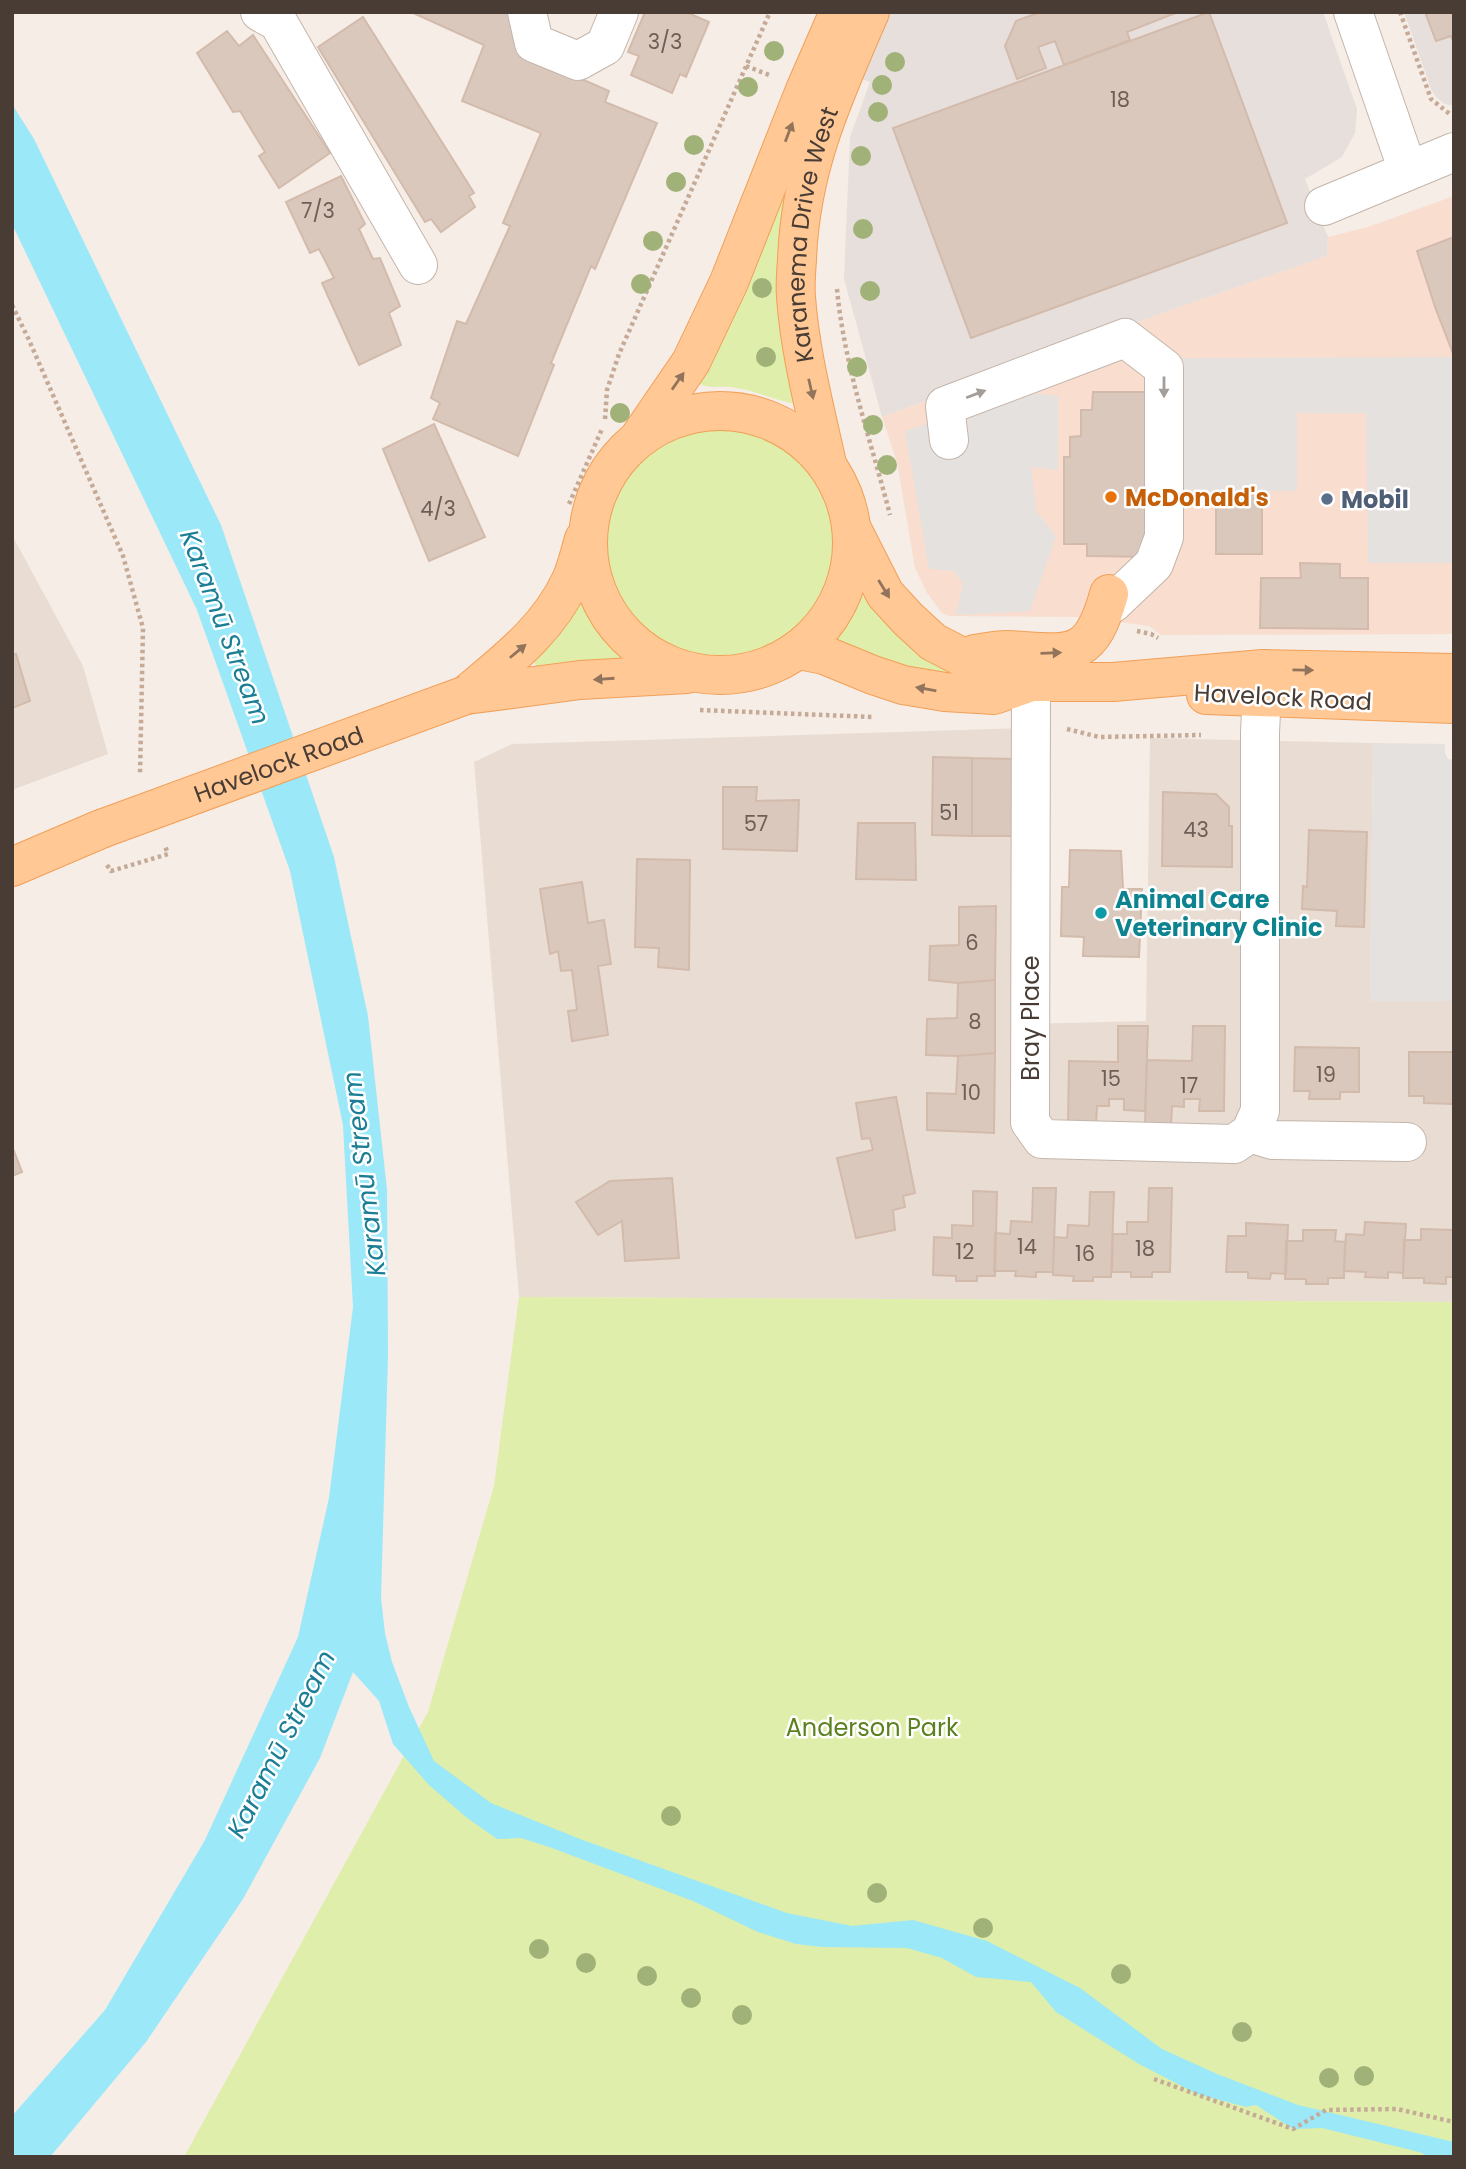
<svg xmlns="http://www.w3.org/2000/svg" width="1466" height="2169" viewBox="0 0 1466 2169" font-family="Poppins,sans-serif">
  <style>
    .residential { fill: #e9ddd3 }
    .commercial { fill: #f9ddce }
    .industrial { fill: #e7dfdb }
    .green { fill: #dfeeaa }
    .parking { fill: #e5e1de }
    .water { fill: #9be8f9 }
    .building { fill: #dbc8bd; stroke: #d3bbac; stroke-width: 2 }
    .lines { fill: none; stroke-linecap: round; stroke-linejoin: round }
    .minor-casing { stroke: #c4b5aa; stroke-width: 40 }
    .major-casing { stroke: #f29f57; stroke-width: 40 }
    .path { stroke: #c5aa97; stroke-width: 4.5; stroke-dasharray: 3.5 3.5; stroke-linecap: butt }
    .minor { stroke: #fff; stroke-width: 38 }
    .major { stroke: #ffc895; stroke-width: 38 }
    .major-bridge-casing { stroke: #f29f57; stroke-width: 40; stroke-linecap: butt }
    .major-bridge { stroke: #ffc895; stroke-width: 38 }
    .tree { fill: #a1b279 }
    .oneway { fill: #91745b }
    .oneway2 { fill: #a49e9a }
    .food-dot { fill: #e8710a; stroke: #fff; stroke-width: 2.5 }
    .service-dot { fill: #5c6f8a; stroke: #fff; stroke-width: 2.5 }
    .culture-dot { fill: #0f9aa8; stroke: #fff; stroke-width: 2.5 }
    .labels { text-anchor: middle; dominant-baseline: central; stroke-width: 5; stroke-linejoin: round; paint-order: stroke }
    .number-label { font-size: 21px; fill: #6d5f56 }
    .street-label { font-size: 24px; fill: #483c34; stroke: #fff }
    .food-label { font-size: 24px; font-weight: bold; fill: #c56008; stroke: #fff; text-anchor: start }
    .service-label { font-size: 24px; font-weight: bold; fill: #4e5e75; stroke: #fff; text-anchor: start }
    .culture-label { font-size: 24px; font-weight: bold; fill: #0d838f; stroke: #fff; text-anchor: start }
    .park-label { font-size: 24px; fill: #5c8120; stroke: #fff }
    .water-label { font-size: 26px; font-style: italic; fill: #1c7e95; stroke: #fff }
  </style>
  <rect width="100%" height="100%" fill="#f5ede6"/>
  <path class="residential" d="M12,535L83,666L108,754L12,790Z
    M1024,728L1027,1024L1146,1021L1150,738L1373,743L1370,1001H1454V1302L519,1297L474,762L512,744Z"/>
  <path class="commercial" d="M1454,196V634L1161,635L1149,626L1080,617L949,616L942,613L927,593L915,568L897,462L882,417L1173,309L1327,256L1328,237L1368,227Z"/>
  <path class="industrial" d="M891,12H1323L1357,109L1355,133L1342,157L1305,179L1328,237L1327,256L1173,309L882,417L844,279L850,137L870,82L862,79Z
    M1404,12H1454V106L1445,104L1436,97L1431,89Z"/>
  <path class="green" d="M782,198L788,200L796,404C775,401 753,389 730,387C719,386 708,389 698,383Z
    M588 543a132 132 0 1 1 264 0a132 132 0 1 1-264 0Z
    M862,596L868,598L962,673L930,675L841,645L836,639L845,628Z
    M583,598L624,653L625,658L623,663L538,670L534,662Z
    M519,1297L1454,1302V2157H184L428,1712L494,1486Z"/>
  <path class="parking" d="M1454,357V563H1368L1366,413H1297V491H1263L1262,494L1178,495L1180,358Z
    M1025,392L1058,396V470L1031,467L1036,511L1056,536L1030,611L956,615L963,584L954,571L929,569L905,431Z
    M1373,743L1445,744V754L1448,759L1454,760V1001H1370Z"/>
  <path class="water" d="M12,104L34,139L221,525L334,857L368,1016L387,1190L388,1356L381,1598L385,1633L392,1662L409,1707L434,1761L491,1803L580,1839L787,1913L852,1926L913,1920L987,1941L1080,1988L1162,2049L1217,2074L1298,2105L1454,2142V2157H1430L1419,2152L1322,2128L1293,2129L1256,2105L1246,2107L1197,2094L1139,2064L1056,2012L1031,1982L976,1977L942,1958L907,1948L822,1947L796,1944L758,1932L693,1901L552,1848L521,1838L497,1839L466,1817L429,1785L393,1744L379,1701L353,1672L320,1758L243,1899L146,2042L50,2157H12V2116L105,2010L205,1840L298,1637L329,1498L353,1307L343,1125L290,871L197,610L12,224Z"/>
  <path class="building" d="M411,12H513L520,52L609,91L605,102L657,123L595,269L591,266L551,363L554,365L518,456L433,419L440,403L431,398L457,321L466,324L510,226L503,223L541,133L462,101L484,45Z
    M645,12H686L709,22L686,77L680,74L672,93L631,75L639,56L628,52Z
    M1040,12H1178L1127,32L1130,40L1064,65L1055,41L1038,47L1046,68L1017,79L1005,46L1016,21Z
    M1209,12L1287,223L971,338L893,128Z
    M1425,12H1454V43L1451,36L1436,41Z
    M363,17L474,193L469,196L475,207L441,232L431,219L425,222L318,47Z
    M227,31L239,46L253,35L330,153L279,188L259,156L265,152L240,111L233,112L197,53Z
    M341,176L365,224L359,229L373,259L380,258L400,306L389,313L401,345L359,365L322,283L334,278L319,249L310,253L286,202Z
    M1454,237V356L1435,307L1417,251Z
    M1093,392H1153L1155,557L1087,556V544H1064V457H1070V437L1081,436V410H1092Z
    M434,424L485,537L429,561L383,449Z
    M1262,494V554H1216V495Z
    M1300,563L1340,564V578H1368V629L1260,628L1261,578H1301Z
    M16,654L30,701L12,708V655Z
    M933,757L972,758V836L932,835Z
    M972,758L1014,759V836H972Z
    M723,787H757L756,801L799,800L797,851L723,849Z
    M1163,792L1216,794L1229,807V826H1232V867L1162,866Z
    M858,823H915L916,880L856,879Z
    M1309,830L1367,832L1364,927L1336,926L1337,911L1302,909L1303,886L1307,887Z
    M1070,850L1121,851L1123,889H1142L1139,957L1083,956L1084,937L1061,936L1062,887H1069Z
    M637,859L690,860L689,970L658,967L659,948L635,947Z
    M582,882L588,923L604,920L611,964L598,966L608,1035L572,1041L568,1011L577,1010L572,970L561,971L558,951L550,954L540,889Z
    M996,906L995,980L958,983L929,980L930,946L959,945V907Z
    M995,980V1053L958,1056L926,1055L927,1019L957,1018L958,983Z
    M1118,1026H1148L1145,1111L1124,1110V1099H1109V1106H1097L1096,1125L1068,1124L1069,1061L1118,1062Z
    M1193,1026H1225L1224,1111H1199L1200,1099H1184V1107L1172,1106L1171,1125L1145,1124L1147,1060L1192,1061Z
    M1295,1047L1359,1048V1092H1340V1099H1309L1310,1091H1294Z
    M1409,1052H1454V1104L1424,1103V1096H1409Z
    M995,1053L994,1133L927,1130V1093L956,1094L958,1056Z
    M896,1097L915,1193L903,1196L905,1207L893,1210L895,1230L856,1238L837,1158L873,1150L870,1138L862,1139L856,1103Z
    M12,1146L22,1172L12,1176Z
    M672,1178L679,1258L625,1261L622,1221L598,1235L576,1202L610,1181Z
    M1033,1188H1056L1053,1272H1036V1277L1015,1276L1016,1271H994L995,1233L1010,1234L1011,1221L1032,1222Z
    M1149,1188H1172L1170,1272H1152V1277H1131V1272H1112L1113,1234H1127V1222H1148Z
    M973,1191L997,1192L995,1276H977V1281H956V1276L933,1275L934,1237L952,1238V1225L973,1226Z
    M1090,1192H1114L1111,1277H1093V1281H1073L1074,1276L1053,1275L1054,1237L1067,1238L1068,1225L1089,1226Z
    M1365,1222L1406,1224L1403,1273L1388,1272V1278L1365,1277L1366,1272L1344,1271L1346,1234L1364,1235Z
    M1246,1223L1288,1225L1286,1274L1271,1273L1270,1279L1248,1278V1272H1226L1228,1236H1246Z
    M1421,1229L1454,1230V1277H1446V1284L1424,1283V1278H1403L1404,1240H1421Z
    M1303,1230H1336L1335,1241L1345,1242L1344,1278H1328V1284H1306V1279H1285L1286,1241H1303Z"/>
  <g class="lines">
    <defs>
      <path id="minor" d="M260,12L278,22L418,265
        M527,12L534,43L578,61L605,46L619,12
        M1353,12L1408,171
        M1324,206L1454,152
        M949,440L945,406L1125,338L1164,368V537L1154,564L1113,603
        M1031,682L1030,1122L1042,1139L1234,1144L1250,1133L1260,1111V733L1263,669
        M1250,1133L1273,1140L1407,1142"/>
      <g id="major">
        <circle cx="720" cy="543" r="132"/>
        <path d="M641,435L691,362L729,282L805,90L839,12"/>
        <path id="s1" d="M827,464C815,409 800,353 796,297C795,285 796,272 797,260C800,168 834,95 870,12"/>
        <path d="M852,529L885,594L908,619L933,642L966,659L1031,682"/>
        <path d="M799,650L824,655L873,675L903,685L945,692L994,695L1031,682H1113L1263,669L1454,673"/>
        <path d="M975,654C986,652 997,650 1008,650C1069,653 1090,663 1109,594"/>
        <path d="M466,695L580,680L687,674"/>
        <path d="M466,695C506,661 548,630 571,580C577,567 580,552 584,539"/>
        <path d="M1206,695L1454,704"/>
        <path d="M12,867L101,829"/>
      </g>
    </defs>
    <use href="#minor" class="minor-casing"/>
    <use href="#major" class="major-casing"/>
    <path class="path" d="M1400,12L1431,99L1451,115
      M746,66L772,76
      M837,289C844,365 871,441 890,515
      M12,305L29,340L123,556L143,628L140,775
      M605,419L607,390L619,354L770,12
      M569,504L602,429
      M1137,631L1151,634L1158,638
      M700,710L873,717
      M1067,729L1099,737L1201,735
      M107,865L111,871L168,854L165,846
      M1154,2079L1293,2129L1326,2110L1397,2109L1454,2122"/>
    <use href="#minor" class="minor"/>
    <use href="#major" class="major"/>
    <defs>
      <g id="major-bridge">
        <path id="s2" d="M101,829L466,695"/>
      </g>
    </defs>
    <use href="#major-bridge" class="major-bridge-casing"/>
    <use href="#major-bridge" class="major-bridge"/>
  </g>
  <g class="tree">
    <circle cx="774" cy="51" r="10"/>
    <circle cx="895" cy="62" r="10"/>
    <circle cx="882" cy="85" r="10"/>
    <circle cx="748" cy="87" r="10"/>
    <circle cx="878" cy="112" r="10"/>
    <circle cx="694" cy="145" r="10"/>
    <circle cx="861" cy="156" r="10"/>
    <circle cx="676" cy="182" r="10"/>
    <circle cx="863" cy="229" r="10"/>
    <circle cx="653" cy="241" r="10"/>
    <circle cx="641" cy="284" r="10"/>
    <circle cx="762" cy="288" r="10"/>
    <circle cx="870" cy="291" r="10"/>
    <circle cx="766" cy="357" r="10"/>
    <circle cx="857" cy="367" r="10"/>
    <circle cx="620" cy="413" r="10"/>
    <circle cx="873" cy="425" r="10"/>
    <circle cx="887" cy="465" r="10"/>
    <circle cx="671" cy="1816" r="10"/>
    <circle cx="877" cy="1893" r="10"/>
    <circle cx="983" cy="1928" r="10"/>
    <circle cx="539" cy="1949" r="10"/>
    <circle cx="586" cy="1963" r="10"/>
    <circle cx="1121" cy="1974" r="10"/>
    <circle cx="647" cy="1976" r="10"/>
    <circle cx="691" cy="1998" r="10"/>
    <circle cx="742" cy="2015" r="10"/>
    <circle cx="1242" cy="2032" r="10"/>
    <circle cx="1364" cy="2076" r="10"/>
    <circle cx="1329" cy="2078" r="10"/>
  </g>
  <defs><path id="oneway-solid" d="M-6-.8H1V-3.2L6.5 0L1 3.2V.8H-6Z" transform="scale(1.75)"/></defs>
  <g class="oneway">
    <use href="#oneway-solid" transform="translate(789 132) rotate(-69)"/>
    <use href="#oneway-solid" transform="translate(678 381) rotate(-55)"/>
    <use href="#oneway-solid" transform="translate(811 389) rotate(77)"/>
    <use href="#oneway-solid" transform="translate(884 589) rotate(58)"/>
    <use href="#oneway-solid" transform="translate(518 651) rotate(-40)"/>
    <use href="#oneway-solid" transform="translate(1051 653) rotate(-2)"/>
    <use href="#oneway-solid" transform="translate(1303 670) rotate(1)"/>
    <use href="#oneway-solid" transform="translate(604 679) rotate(176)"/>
    <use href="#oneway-solid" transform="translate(926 689) rotate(-170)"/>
  </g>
  <g class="oneway2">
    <use href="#oneway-solid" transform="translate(1164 387) rotate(90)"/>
    <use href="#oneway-solid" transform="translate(976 394) rotate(-21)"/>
  </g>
  <circle class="food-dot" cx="1111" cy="497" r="7"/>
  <circle class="service-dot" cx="1327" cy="499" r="7"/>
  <circle class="culture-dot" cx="1101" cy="913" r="7"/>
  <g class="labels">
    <g class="number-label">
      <text x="665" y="41">3/3</text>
      <text x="1120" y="99">18</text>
      <text x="318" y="210">7/3</text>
      <text x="438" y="508">4/3</text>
      <text x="949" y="812">51</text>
      <text x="756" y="823">57</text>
      <text x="1196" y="829">43</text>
      <text x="972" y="942">6</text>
      <text x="975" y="1021">8</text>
      <text x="1326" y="1074">19</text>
      <text x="1111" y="1078">15</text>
      <text x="1189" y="1085">17</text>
      <text x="971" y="1092">10</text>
      <text x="1027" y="1246">14</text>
      <text x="1145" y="1248">18</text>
      <text x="965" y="1251">12</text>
      <text x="1085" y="1253">16</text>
    </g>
    <g class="street-label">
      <text stroke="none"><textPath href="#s1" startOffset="234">Karanema Drive West</textPath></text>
      <text transform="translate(1283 697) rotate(3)">Havelock Road</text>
      <text stroke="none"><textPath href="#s2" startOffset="189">Havelock Road</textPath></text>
      <text transform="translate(1030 1018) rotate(-90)">Bray Place</text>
    </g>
    <g class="food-label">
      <text x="1125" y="497">McDonald's</text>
    </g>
    <g class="service-label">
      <text x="1341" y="499">Mobil</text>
    </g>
    <g class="culture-label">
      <text x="1115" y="899">Animal Care<tspan x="1115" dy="28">Veterinary Clinic</tspan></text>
    </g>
    <g class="park-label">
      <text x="872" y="1727">Anderson Park</text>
    </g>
    <g class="water-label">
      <text transform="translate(225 627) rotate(69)">Karamū Stream</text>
      <text transform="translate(364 1174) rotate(-97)">Karamū Stream</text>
      <text transform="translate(281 1744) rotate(-63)">Karamū Stream</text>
    </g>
  </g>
  <rect width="1466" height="2169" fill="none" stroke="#483c34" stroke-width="28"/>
</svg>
